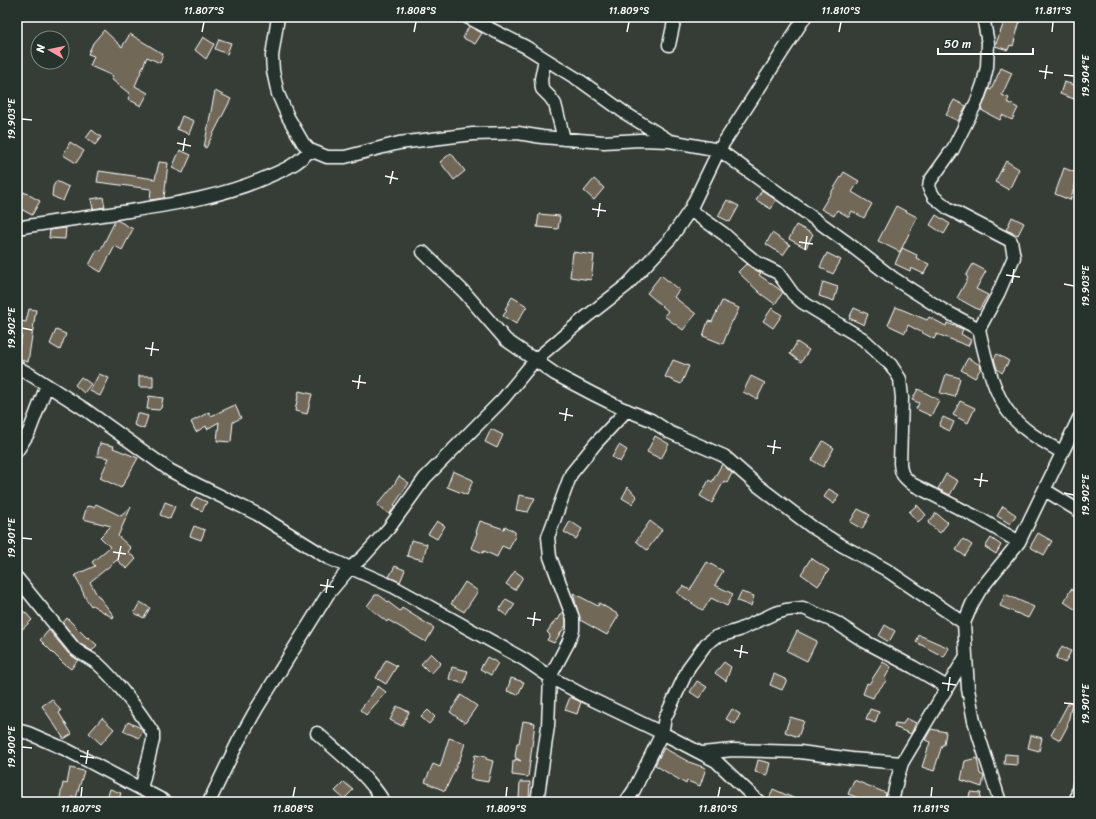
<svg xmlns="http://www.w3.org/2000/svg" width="1096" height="819" viewBox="0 0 1096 819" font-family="Sriracha,sans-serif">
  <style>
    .building { fill: #716759; stroke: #fff }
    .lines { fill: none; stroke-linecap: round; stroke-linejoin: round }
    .street-casing { stroke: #fff; stroke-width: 15 }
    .street { stroke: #26332d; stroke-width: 12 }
    .ticks { fill: none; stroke: #fff; stroke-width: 1.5 }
    .neatline { fill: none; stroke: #fff; stroke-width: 1.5 }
    .ticks-label { font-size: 10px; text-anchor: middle; fill: #fff }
  </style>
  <rect width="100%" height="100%" fill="#353d36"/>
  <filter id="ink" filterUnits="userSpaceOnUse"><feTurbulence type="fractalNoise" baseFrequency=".025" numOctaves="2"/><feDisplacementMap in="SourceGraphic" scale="8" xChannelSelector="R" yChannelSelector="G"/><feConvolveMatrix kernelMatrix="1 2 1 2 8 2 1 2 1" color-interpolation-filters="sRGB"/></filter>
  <g filter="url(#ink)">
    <path class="building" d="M1006,17L1020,21L1013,46L1010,45L1008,50L995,46Z
      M469,26L482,33L475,44L463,38Z
      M104,30L122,47L130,34L163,54L160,63L147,57L135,86L148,93L141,106L128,99L130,94L111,79L113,76L90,66L94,56L88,54L93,43Z
      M203,37L214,44L206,59L195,50Z
      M219,39L231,43L227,54L215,49Z
      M1001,68L1012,73L1002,95L1009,98L1007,102L1018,108L1012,120L1002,115L1000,120L981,110L989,89L991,90Z
      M1064,82L1078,86L1074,99L1060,94Z
      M215,91L231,99L206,148L204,147Z
      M954,100L966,106L958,121L946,115Z
      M182,116L194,121L189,134L177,129Z
      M92,130L101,137L95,145L86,138Z
      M70,142L84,151L76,163L63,155Z
      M180,150L191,155L183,173L172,168Z
      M451,153L465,171L454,180L440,162Z
      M1006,161L1019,169L1009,190L995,182Z
      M159,162L168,163L164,198L150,200L151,189L97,182L99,171L155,179Z
      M1064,168L1079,174L1070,200L1055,194Z
      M844,172L859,181L852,192L872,204L864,218L852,211L849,217L837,210L834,216L821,209Z
      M594,179L604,188L594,200L584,191Z
      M56,181L69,187L63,201L52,196L53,187Z
      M762,190L776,200L771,209L756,200Z
      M24,192L40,201L32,215L17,207Z
      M103,197L105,207L93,209L91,199Z
      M727,200L739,206L730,222L718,216Z
      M896,206L917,217L902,248L917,255L916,258L929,264L924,274L911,268L910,271L895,264L902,248L900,252L878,241Z
      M539,214L560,216L558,229L537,227Z
      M936,215L950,224L944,234L930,225Z
      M1012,217L1024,223L1018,235L1006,230Z
      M117,220L133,229L122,250L115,246L101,272L89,265L97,250L100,251L115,221Z
      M796,225L813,234L806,248L789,239Z
      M66,228L65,239L49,238L50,230Z
      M772,233L790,245L783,255L766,244Z
      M573,252L594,255L591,280L570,277Z
      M827,253L841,260L833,274L820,267Z
      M746,264L761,273L759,275L783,292L775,304L761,294L738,272Z
      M973,264L986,271L976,289L988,295L979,310L957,298L968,278L966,276Z
      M661,275L679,290L674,297L696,314L683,330L664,316L668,311L647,293Z
      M823,282L838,287L834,301L819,296Z
      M512,297L527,306L516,324L503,316L507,310L505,309Z
      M722,301L739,308L733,321H732L723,344L703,336L708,321L712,322Z
      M896,307L927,320L929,317L946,326L947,323L963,329L961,334L971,340L968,346L937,334L934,339L908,325L905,333L888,325Z
      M772,308L782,315L773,328L763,321Z
      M854,308L868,314L864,325L849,318Z
      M29,309L36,310L28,362L17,359V354L22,336L19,335L21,321L26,322Z
      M56,330L66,334L60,350L50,344Z
      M797,342L809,350L801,362L790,354Z
      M997,354L1009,361L1002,373L997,369L994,359Z
      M968,358L980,365L981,368L975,378L961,370Z
      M673,360L689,366L681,384L665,377Z
      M99,374L109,378L100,396L90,391Z
      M946,374L960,378L955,397L940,393Z
      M139,376H153V387H139Z
      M751,376L765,383L757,399L743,392Z
      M81,377L91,384L84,393L75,385Z
      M918,389L939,400L931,416L916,409L919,403L912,400Z
      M299,391L312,394L307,414L295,411Z
      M149,396L163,398L161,408L159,410L147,409Z
      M960,401L975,408L968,423L953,415Z
      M235,405L241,418L233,422L231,442L217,441L219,422L207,429L206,426L196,432L191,422L209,412L211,416Z
      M137,413L148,416L144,429L134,425Z
      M943,417L954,422L950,431L939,426Z
      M491,429L503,435L497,448L485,442Z
      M655,436L669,444L661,459L647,452Z
      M823,441L834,448L823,467L812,460Z
      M100,443L114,446L113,448L138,458L121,488L100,478L109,458L97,456Z
      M619,445L627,450L620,462L612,457Z
      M722,464L732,473L727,483L724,481L712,503L700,496L709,480L712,482Z
      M453,471L473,480L467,495L447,487Z
      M946,474L958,481L950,495L938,489Z
      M399,476L409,483L394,505L396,506L389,514L377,505L393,486Z
      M628,487L637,497L632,504L622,498Z
      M829,489L839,495L834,504L824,497Z
      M519,495L535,498L528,512L516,510Z
      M196,497L207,502L202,511L191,506Z
      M165,502L175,506L170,519L160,515Z
      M96,504L121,516L131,507L118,536L131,548L128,552L136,559L127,569L117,560L90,582L96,593L114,616L113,618L92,605L91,606L86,599L75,575L95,566L92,562L110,547L100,537L111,526L83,519L87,506L94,507Z
      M917,505L926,515L918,522L909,512Z
      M1003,506L1016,515L1010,524L997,516Z
      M858,509L870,515L862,529L850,522Z
      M936,513L948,523L940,533L928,523Z
      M437,521L445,526L437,539L428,534Z
      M480,521L504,529L505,526L515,532V536L509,549L502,546L497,557L484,551L483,553L471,548L477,533L476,532Z
      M570,521L582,529L576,539L564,532Z
      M650,521L662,530L647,550L636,541Z
      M194,526L205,530L201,540L190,536Z
      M1038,533L1052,541L1044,555L1030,547Z
      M991,538L1001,545L996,554L985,547Z
      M963,539L972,545L965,556L956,550Z
      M411,540L427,544L423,560L407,556Z
      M811,558L829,570L818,586L801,574Z
      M707,562L723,571L715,585L733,594L727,606L711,598L704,609L702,610L677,593L683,586L690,590Z
      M395,566L405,570L400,582L389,577Z
      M515,571L523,577L515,590L506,584Z
      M465,582L478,591L464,612L451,604Z
      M1071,589L1079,594V604L1076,610L1064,602Z
      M741,592L754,596L751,606L737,601Z
      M573,593L598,606L599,603L619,615L607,635L580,620Z
      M1005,594L1034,607L1028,618L1000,606Z
      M375,595H379L400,611L402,608L434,628L426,642L388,620L387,622L367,606Z
      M506,599L515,604L507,616L499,610Z
      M140,602L150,608L144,618L134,613Z
      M17,608L26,613L32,620L17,634Z
      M563,611L566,619V625L554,643L547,640L550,635L547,632L556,619L558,620Z
      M67,618L87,638L88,637L97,645L92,651L79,643L63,623Z
      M885,625L895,631L889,642L879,636Z
      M49,630L68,653L78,660L71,669L63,663L40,640Z
      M797,631L817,641L807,661L787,651Z
      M919,635L949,648L944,657L916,642Z
      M1062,646L1071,651L1065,663L1056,658Z
      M431,653L441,663L431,674L421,664Z
      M487,657L498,663L491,675L480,669Z
      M386,660L397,666L386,684L376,678Z
      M724,662L731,667L726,681L715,673Z
      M883,662L891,667L885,678L887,680L875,694L873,698L863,694L867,683L869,684Z
      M452,667L468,671L464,684L449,679Z
      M774,674L787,680L782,690L770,685Z
      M511,678L524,682L518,695L507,691Z
      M697,681L707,687L699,698L690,692Z
      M378,686L386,692L366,715L360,710Z
      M461,695L477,706L465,723L450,712Z
      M570,697L581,702L577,714L565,710Z
      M52,699L61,711L59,713L72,734L64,739L42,706Z
      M1069,702L1072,703L1067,727L1060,740L1051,735Z
      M397,706L409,712L402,726L390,720Z
      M732,709L740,714L735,724L726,719Z
      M870,709L879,712L875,723L866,719Z
      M428,710L435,717L429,724L421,717Z
      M790,717L804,721L798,737L785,732Z
      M102,718L114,729L101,744L89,733Z
      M906,718L916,723L911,734L894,727L895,723L903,724Z
      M523,721L535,723L528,777L512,775L513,761H515V759L521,761L515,757L517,743H519Z
      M128,722L141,728L143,731L139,738L123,731Z
      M931,729L946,732L944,745H942L934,771L922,767L930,742L925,740Z
      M1031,735L1042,738L1039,751L1028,748Z
      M449,738L465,743L461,756L445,791L425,782L433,764L440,767Z
      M664,748L689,762L706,768L700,786L687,781L686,784L655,765Z
      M1005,754L1017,755V765L1004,764Z
      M475,755L486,757V759L493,761L488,782L470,779Z
      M977,758L980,774L984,776L982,787L961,780L965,761Z
      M758,760L770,763L767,775L755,772Z
      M70,768L84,771L76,798L72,797L71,802H59L63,783L67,784Z
      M854,780L886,793L884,802H868L848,794Z
      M344,782L353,790L344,799L335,791Z
      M520,782H530L529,799L519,798Z
      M110,789L121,793L118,802H106Z
      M773,789L802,802H768Z
      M970,792L981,793L979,802H968Z"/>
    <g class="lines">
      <defs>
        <path id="street" d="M278,17L272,56L273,71L278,94L288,117L303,143L310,150L327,157H345L399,143L473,134L518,133L542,137L604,142L640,140L670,141
          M467,17L526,47L582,82L625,113L670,141L719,150L845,241L893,278L943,310L979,329
          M985,17L984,22L988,43L987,67L983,84L977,101L953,149L930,181L929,188L934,197L949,209L1011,241L1014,257L998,294L979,329C984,353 993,391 1007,410C1021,430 1042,441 1062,452
          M669,45L675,17
          M545,59L541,79L542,89L550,97L555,104L564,139
          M690,210L724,234L744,252L756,262L778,273L793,294L802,302L863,339L891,365L900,379L902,398L900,463C901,475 903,476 912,484L980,519L1019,542
          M17,228C50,222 83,218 116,213C167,205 220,198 267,177C284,170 298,164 310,150
          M423,252L465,293L506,340L535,360L555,374L593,394L621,408L651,420L669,432L724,456L757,485L812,527L841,545L885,569L964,623
          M17,367L31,375L86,410L171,471L198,485L257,514L328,558L394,587L525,660L550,677L585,696L662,733L716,761L759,802
          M17,451L29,432L47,385
          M1045,490L1079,511
          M17,578L74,648C81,654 90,658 97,663C116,680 140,712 153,733V740L141,789
          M17,730L28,733L67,750L166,802
          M317,733C341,755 367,774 384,802
          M702,753L733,750L800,752L852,759L902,763
          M209,802L238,742L257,708L328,594L350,568L363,557L389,528L425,478L503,399L535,360L581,321L627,285L670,239L690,210L719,150L805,17
          M537,802L548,726L550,677L568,643L573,630V618L550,557L548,537L571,474L596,443L627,410
          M626,802L634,790L662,733L665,718L689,667L706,644L716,637L739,630L773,614L786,610L803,608L835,622L864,641L913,667L947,687
          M892,802L897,780L902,763L966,656
          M1000,802L974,721L968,689L964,623L972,604L980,590L1019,542L1079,418
          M1076,802L1079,785"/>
      </defs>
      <use href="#street" class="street-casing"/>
      <use href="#street" class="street"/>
    </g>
  </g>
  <path class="ticks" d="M202,32L204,22M414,32L416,22M627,32L629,22M839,32L841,22M1052,32L1053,22M1039,71L1053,73M1064,75L1074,76M1045,79L1047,65M22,119L32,120M177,143L191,146M183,151L185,138M385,176L398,179M390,184L393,171M592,209L606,211M598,217L600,203M799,242L813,244M805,250L807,236M1006,275L1020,277M1012,283L1014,269M1064,284L1074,286M22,328L32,330M145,348L159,350M151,356L153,342M352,381L366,383M358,389L360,375M559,413L573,416M565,421L567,408M767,446L781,448M773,454L775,440M974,479L988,481M980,487L982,473M1064,493L1074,495M22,538L32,539M113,552L126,554M118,560L121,546M320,585L334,587M326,593L328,579M527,618L541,620M533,626L535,612M734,650L748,653M740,658L742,645M942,683L956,685M948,691L950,677M1064,703L1074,704M22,747L32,748M80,756L94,758M86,764L88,750M81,797L82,787M293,797L295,787M506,797L507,787M718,797L720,787M931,797L932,787"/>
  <rect width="1096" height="819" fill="none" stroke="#26332d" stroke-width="44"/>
  <g transform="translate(50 50) rotate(279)"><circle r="19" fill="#26332d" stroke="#7d8581"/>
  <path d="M0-3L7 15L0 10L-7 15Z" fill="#ff9aa2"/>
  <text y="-6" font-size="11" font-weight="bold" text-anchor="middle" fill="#ffffff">N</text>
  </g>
  <path d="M938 48v6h95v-6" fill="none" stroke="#ffffff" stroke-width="2"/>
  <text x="944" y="48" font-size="12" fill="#ffffff" stroke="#26332d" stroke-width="3" paint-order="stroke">50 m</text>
  <rect x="22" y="22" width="1052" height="775" class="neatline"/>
  <g class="ticks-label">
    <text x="204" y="14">11.807°S</text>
    <text x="416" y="14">11.808°S</text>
    <text x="629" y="14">11.809°S</text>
    <text x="841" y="14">11.810°S</text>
    <text x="1053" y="14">11.811°S</text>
    <text transform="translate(1085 76) rotate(-90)" y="4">19.904°E</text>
    <text transform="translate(11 119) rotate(-90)" y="4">19.903°E</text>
    <text transform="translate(1085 286) rotate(-90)" y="4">19.903°E</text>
    <text transform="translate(11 328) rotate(-90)" y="4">19.902°E</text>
    <text transform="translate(1085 495) rotate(-90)" y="4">19.902°E</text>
    <text transform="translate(11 538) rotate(-90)" y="4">19.901°E</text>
    <text transform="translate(1085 704) rotate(-90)" y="4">19.901°E</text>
    <text transform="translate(11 747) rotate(-90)" y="4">19.900°E</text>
    <text x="81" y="812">11.807°S</text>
    <text x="293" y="812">11.808°S</text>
    <text x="506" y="812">11.809°S</text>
    <text x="718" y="812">11.810°S</text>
    <text x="931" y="812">11.811°S</text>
  </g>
</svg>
